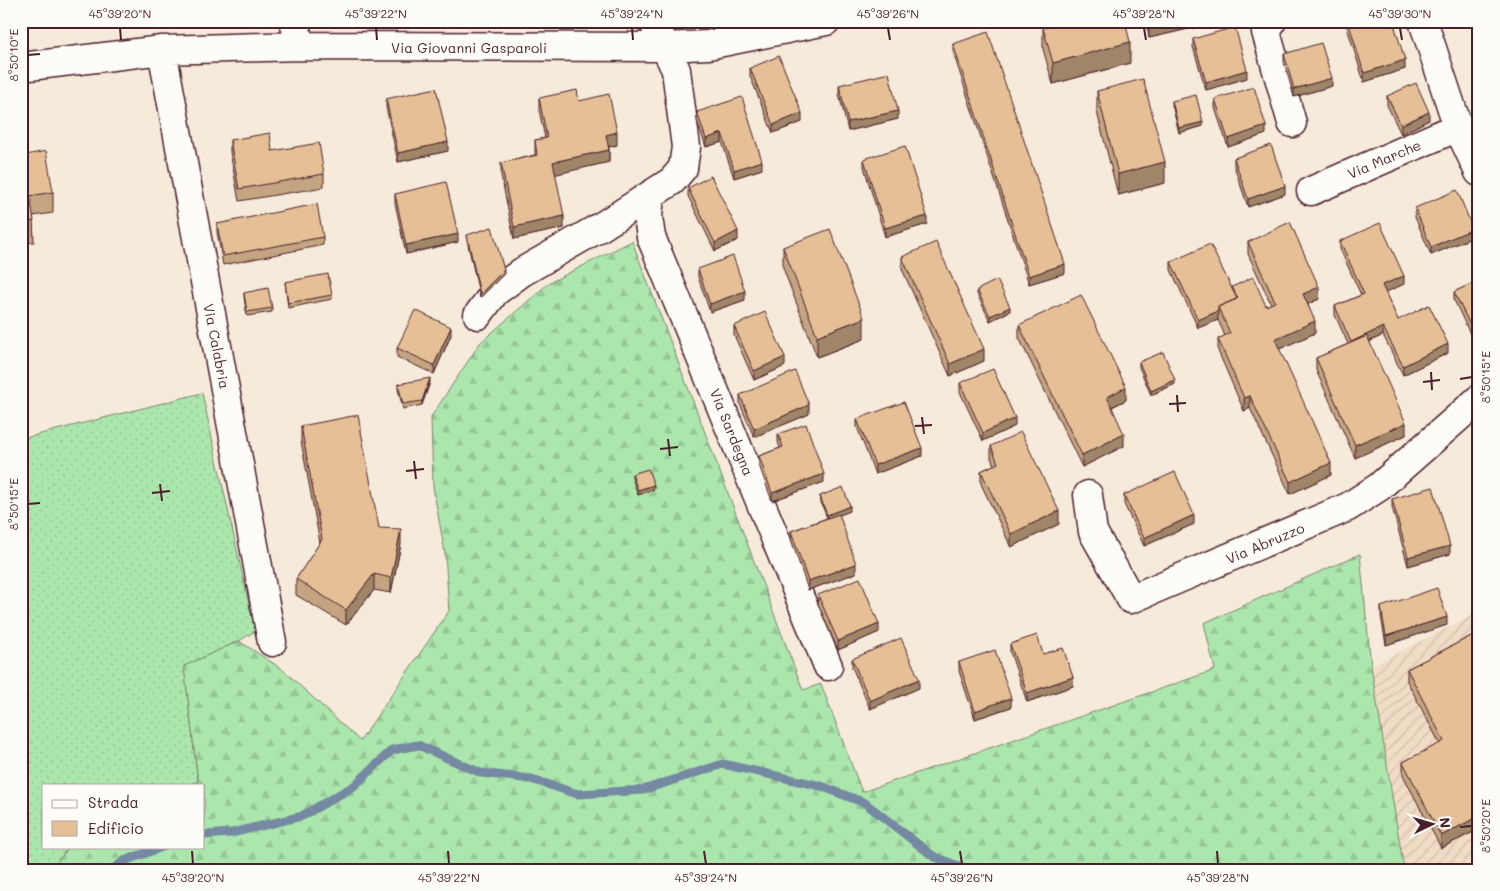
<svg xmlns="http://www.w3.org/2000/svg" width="1500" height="891" viewBox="0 0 1500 891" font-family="Mali,sans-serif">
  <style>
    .industrial { fill: url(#industrial-furrows) }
    .grass { fill: url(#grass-dots); stroke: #7a836c }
    .forest { fill: url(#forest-firs); stroke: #7a836c }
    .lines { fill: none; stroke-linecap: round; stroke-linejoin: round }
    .stream { stroke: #7589a2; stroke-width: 9 }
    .street-casing { stroke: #4a1f2b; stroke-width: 31 }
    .street { stroke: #fdfcf7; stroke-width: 28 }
    .wall { fill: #c5a581; stroke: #4a1f2b }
    .shaded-wall { fill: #a08669; stroke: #4a1f2b }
    .building { fill: #e5c096; stroke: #4a1f2b }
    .ticks { fill: none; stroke: #4a1f2b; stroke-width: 2 }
    .labels { text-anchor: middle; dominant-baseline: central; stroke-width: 4; stroke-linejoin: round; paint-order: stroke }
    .street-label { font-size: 14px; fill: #4a1f2b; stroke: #fdfcf7 }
    .neatline { fill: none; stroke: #4a1f2b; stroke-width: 2 }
    .ticks-label { font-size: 12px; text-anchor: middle; fill: #4a1f2b }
  </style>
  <defs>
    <pattern id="industrial-furrows" width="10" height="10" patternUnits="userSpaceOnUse" patternTransform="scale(1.25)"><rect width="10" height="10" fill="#f1ddc6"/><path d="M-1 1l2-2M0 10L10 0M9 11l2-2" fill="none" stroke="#d0bdaa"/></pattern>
    <pattern id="grass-dots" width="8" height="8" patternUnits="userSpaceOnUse" patternTransform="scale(1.25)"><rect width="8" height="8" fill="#abe7ad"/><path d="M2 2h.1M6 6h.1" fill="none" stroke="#95c695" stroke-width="1.8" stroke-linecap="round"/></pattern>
    <pattern id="forest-firs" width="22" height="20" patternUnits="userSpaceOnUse" patternTransform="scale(1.25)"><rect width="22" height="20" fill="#abe7ad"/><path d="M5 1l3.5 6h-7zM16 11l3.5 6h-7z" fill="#95c695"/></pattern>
  </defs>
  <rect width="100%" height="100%" fill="#f6eada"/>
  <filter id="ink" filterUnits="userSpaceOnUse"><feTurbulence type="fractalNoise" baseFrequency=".02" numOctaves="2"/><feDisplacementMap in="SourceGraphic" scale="10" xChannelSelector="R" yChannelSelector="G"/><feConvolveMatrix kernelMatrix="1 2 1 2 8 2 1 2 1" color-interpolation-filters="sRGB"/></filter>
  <g filter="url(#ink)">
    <path class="industrial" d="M1479,612V870H1404L1371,666Z"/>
    <path class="grass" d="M202,393L255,631L239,641L184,666L198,782L189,785H44V847H69L51,870H21V439Z"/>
    <path class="forest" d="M632,241L803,690L821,684L862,792L1215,670L1204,623L1360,554L1371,666L1404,870H51L69,847H204V785H189L198,781L184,666L239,641L282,669L360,741L449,611L445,553L433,487L431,417L480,343L549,283Z"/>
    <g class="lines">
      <path class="stream" d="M204,835L232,833L302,816L354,786L392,750L418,745L481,773L531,779L578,794L643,790L723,764L821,786L865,803L933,856L963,868L964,870
        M112,870L124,861L162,847"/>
      <defs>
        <path id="street" d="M294,21L300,46
          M1272,21L1266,32L1292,123
          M1423,21L1458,127L1479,172
          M162,50L272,642
          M21,67L162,50L300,46L665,47L708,45L826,21
          M1311,191L1458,127
          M650,195L648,217L651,237L828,666
          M478,315L495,292L522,272L602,226L672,181L683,168L686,147L676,70L653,21
          M1088,495L1093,532L1131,599L1348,507L1379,487L1479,399"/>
      </defs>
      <use href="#street" class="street-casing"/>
      <use href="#street" class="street"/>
    </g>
    <path class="wall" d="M1146,21H1223L1149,38Z
      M1345,21H1393L1405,69L1364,82Z
      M1043,28L1130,63L1053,84L1043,49Z
      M1193,39L1247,78L1206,90L1193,47Z
      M953,44L1065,273L1029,284L953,52Z
      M1284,54L1332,86L1294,97L1284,62Z
      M750,68L802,122L773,133L750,76Z
      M839,85L898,119L848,131L839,94Z
      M1097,91L1165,183L1118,195L1097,112Z
      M1387,96L1429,120L1401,134L1387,105Z
      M539,98L579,101L617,145L609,147V162L555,174L564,228L514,239L501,175V163L535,155V140L545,138L539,110Z
      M386,99L448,151L398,162L386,107Z
      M1215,99L1266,134L1228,147L1215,108Z
      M1172,101L1203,126L1179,133L1172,105Z
      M697,112L762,169L734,178L722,142L706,147L697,121Z
      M230,140L272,151L324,174V187L239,201L230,152Z
      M21,156L53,192V213L33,216L34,242L21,244Z
      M1234,158L1285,194L1248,207L1234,166Z
      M864,159L927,224L885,237L864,167Z
      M688,188L738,240L715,251L688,196Z
      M395,194L458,242L406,254L395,203Z
      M1415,208L1473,237L1431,255L1415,217Z
      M217,224L323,237V245L223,265L217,232Z
      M467,235L504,274L480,298L467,240Z
      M1340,241L1404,284L1385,292L1398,320L1448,353L1403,375L1383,335L1369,342L1406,435L1355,458L1316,370V358L1348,344L1335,315V306L1361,295L1340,249Z
      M1248,242L1319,299L1308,304L1315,333L1279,349L1331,475L1290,494L1250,408L1244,411L1218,351V339L1225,336L1218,320L1198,328L1171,270V262L1232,290V287L1266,306L1271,304L1248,254Z
      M783,247L864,339L817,357L783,268Z
      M902,257L984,361L950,376L902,269Z
      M698,269L745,300L710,312L698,277Z
      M1479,280V332L1471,336L1454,300V292Z
      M285,282L332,295V299L288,308Z
      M977,290L1010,311L990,321L977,294Z
      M244,293L272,308V312L247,316L244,297Z
      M1019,325L1126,400L1112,407L1124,446L1082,467L1019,338Z
      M734,326L785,366L754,380L734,335Z
      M451,335L434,374L397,357V348Z
      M1139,362L1175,384L1151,395L1139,367Z
      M430,382L422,405L403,409L398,389V384Z
      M960,383L1015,426L983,441L960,392Z
      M740,395L809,414L754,437L740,404Z
      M857,419L922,456L875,474L857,427Z
      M301,426L379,528L401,544L391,593L374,590L346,625L296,595V579L320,543L301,441Z
      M778,434L824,482L772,501L759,465V456L780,448L778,442Z
      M991,446L1059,524L1011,547L981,484V471L994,465L991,458Z
      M632,474L654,489L638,495L632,478Z
      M1124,495L1194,524L1144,546L1124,504Z
      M820,496L850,511L839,515L856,573L808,590L791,539V531L827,518L820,500Z
      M1392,499L1450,554L1408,566L1392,507Z
      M818,595L879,632L838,650L818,604Z
      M1381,607L1447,625L1386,645L1381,616Z
      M1479,632V829L1441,848L1403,775V762L1440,744L1407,681V669Z
      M1010,644L1043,654L1073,686L1027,702L1010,652Z
      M852,659L919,688L870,709L852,667Z
      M959,662L1011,707L975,719L959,671Z"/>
    <path class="shaded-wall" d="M1168,21H1223L1149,38V25Z
      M1130,42V63L1053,84V63Z
      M1405,60V69L1364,82V73Z
      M1247,70V78L1206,90V82Z
      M1332,78V86L1294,97V89Z
      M898,111V119L848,131V122Z
      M1429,112V120L1401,134V125Z
      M802,113V122L773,133V125Z
      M1203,122V126L1179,133V128Z
      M1266,126V134L1228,147V139Z
      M617,132V145L606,147V135Z
      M722,133V142L706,147V139Z
      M448,142V151L398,162V153Z
      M609,150V162L553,175V162Z
      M762,161V169L734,178V170Z
      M1165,162V183L1118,195V174Z
      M1285,186V194L1248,207V199Z
      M564,216V228L514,239V227Z
      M927,216V224L885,237V228Z
      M1473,229V237L1431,255V247Z
      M738,231V240L715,251V243Z
      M458,234V242L406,254V245Z
      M1065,264V273L1029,284V276Z
      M504,270V274L480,298V294Z
      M1404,276V284L1382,294V285Z
      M1319,287V299L1303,306V294Z
      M745,291V300L710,312V304Z
      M1010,307V311L990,321V316Z
      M1218,311V320L1198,328V320Z
      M864,318V339L817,357V336Z
      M1315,321V333L1275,351V339Z
      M1479,323V332L1471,336V327Z
      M451,327V335L434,374V365Z
      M1383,327V335L1351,350V342Z
      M1448,344V353L1403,375V366Z
      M984,349V361L950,376V364Z
      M785,357V366L754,380V371Z
      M430,378V382L422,405V401Z
      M1175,380V384L1151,395V391Z
      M1126,387V400L1107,409V397Z
      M1250,396V408L1244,411V398Z
      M809,405V414L754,437V429Z
      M1015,418V426L983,441V433Z
      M1406,423V435L1355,458V445Z
      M1124,434V446L1082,467V455Z
      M922,448V456L875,474V465Z
      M1331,463V475L1290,494V482Z
      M824,474V482L772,501V493Z
      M654,485V489L638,495V490Z
      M850,506V511L827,520V515Z
      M1059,511V524L1011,547V534Z
      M1194,515V524L1144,546V538Z
      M401,529V544L391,593V578Z
      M1450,546V554L1408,566V557Z
      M856,564V573L808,590V581Z
      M374,574V590L346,625V610Z
      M1447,617V625L1386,645V636Z
      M879,624V632L838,650V641Z
      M1073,677V686L1027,702V693Z
      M919,679V688L870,709V701Z
      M1011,698V707L975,719V711Z
      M1479,816V829L1441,848V836Z"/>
    <path class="building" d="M1068,21H1125L1130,42L1053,63L1043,28Z
      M1148,21H1168L1149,25Z
      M1348,21H1393L1405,60L1364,73Z
      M1235,27L1247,70L1206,82L1193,39Z
      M988,32L1065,264L1029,276L953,44Z
      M1321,43L1332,78L1294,89L1284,54Z
      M779,56L802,113L773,125L750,68Z
      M889,73L898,111L848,122L839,85Z
      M1143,79L1165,162L1118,174L1097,91Z
      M1416,83L1429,112L1401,125L1387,96Z
      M1254,87L1266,126L1228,139L1215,99Z
      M436,88L448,142L398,153L386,99Z
      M577,90L579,101L609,94L617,132L606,135L609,150L553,162L564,216L514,227L501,163L537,155L535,140L547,138L539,98Z
      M1196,95L1203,122L1179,128L1172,101Z
      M742,97L762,161L734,170L722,133L706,139L697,112Z
      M270,133L272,151L319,143L324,174L239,189L230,140Z
      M1271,145L1285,186L1248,199L1234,158Z
      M905,146L927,216L885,228L864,159Z
      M46,151L53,192L30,196L34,221L21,223V156Z
      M711,176L738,231L715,243L688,188Z
      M446,182L458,234L406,245L395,194Z
      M1457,190L1473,229L1431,247L1415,208Z
      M317,204L323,237L223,256L217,224Z
      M1290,222L1319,287L1303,294L1315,321L1275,339L1331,463L1290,482L1250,396L1244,398L1218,339L1230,333L1218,307L1238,298L1232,287L1253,277L1266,306L1275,302L1248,242Z
      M1380,223L1404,276L1382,285L1398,320L1429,305L1448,344L1403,366L1383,327L1351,342L1335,306L1364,294L1340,241Z
      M492,227L504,270L480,294L467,235Z
      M830,229L864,318L817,336L783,247Z
      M936,242L984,349L950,364L902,257Z
      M1210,244L1237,299L1218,307V311L1198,320L1171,262Z
      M733,256L745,291L710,304L698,269Z
      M328,274L332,295L288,303L285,282Z
      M997,280L1010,307L990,316L977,290Z
      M1479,280V323L1471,327L1454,292Z
      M268,288L272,308L247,312L244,293Z
      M1081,295L1126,387L1107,397L1124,434L1082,455L1019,325Z
      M415,310L451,327L434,365L397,348Z
      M765,312L785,357L754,371L734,326Z
      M1367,336L1406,423L1355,445L1316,358Z
      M1163,352L1175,380L1151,391L1139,362Z
      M993,369L1015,418L983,433L960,383Z
      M795,371L809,405L754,429L740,395Z
      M430,378L422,401L403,404L398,384Z
      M904,402L922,448L875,465L857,419Z
      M358,415L379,528L401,529L391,578L374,574L346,610L296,579L322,539L301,426Z
      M806,424L824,474L772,493L759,456L783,447L778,434Z
      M1021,432L1059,511L1011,534L981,471L998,463L991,446Z
      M648,469L654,485L638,490L632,474Z
      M1175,472L1194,515L1144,538L1124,495Z
      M843,487L850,506L827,515L820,496Z
      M1433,487L1450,546L1408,557L1392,499Z
      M839,514L856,564L808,581L791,531Z
      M860,578L879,624L838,641L818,595Z
      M1437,588L1447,617L1386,636L1381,607Z
      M1479,632V816L1441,836L1403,762L1444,741L1407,669Z
      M1037,635L1043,654L1063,648L1073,677L1027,693L1010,644Z
      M901,638L919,679L870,701L852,659Z
      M995,650L1011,698L975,711L959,662Z"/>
  </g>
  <path class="ticks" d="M120,28L121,40M376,28L377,40M632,28L633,40M888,28L890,40M1144,28L1146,40M1400,28L1402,40M28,55L40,54M1431,372L1432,390M1460,379L1472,377M1423,382L1440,380M1177,395L1178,412M1169,404L1186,403M922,417L924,434M915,426L932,425M668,439L670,456M660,449L678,447M414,461L416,479M406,471L424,469M160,484L162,501M152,493L170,491M28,504L40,503M1460,827L1472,826M192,851L193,864M448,851L449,864M704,851L706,864M960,851L962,864M1217,851L1218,864"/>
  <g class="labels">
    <g class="street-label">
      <text x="469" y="47">Via Giovanni Gasparoli</text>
      <text transform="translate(1384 159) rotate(-23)">Via Marche</text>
      <text transform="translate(217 346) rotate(79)">Via Calabria</text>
      <text transform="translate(732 432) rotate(68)">Via Sardegna</text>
      <text transform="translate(1265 543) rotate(-23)">Via Abruzzo</text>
    </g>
  </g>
  <rect width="1500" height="891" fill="none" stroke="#fdfcf7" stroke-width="55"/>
  <rect x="42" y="784" width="162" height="65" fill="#fdfcf7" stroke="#b5a4a5"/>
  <rect x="52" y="800" width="25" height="8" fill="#fdfcf7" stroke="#b5a4a5"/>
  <text x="88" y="808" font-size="15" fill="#4a1f2b">Strada</text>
  <rect x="52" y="821" width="25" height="15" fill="#e5c096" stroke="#b5a4a5"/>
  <text x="88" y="834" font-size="15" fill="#4a1f2b">Edificio</text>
  <g transform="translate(1432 824) rotate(85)" stroke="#fdfcf7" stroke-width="4" paint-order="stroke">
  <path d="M0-4L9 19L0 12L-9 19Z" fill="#4a1f2b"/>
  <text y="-8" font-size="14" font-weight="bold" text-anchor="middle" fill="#4a1f2b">N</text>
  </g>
  <rect x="28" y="28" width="1444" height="836" class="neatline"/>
  <g class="ticks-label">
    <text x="120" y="18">45°39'20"N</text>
    <text x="376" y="18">45°39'22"N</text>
    <text x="632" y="18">45°39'24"N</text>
    <text x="888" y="18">45°39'26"N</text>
    <text x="1144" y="18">45°39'28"N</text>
    <text x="1400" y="18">45°39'30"N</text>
    <text transform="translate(14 55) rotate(-90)" y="4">8°50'10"E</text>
    <text transform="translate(1486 377) rotate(-90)" y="4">8°50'15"E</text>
    <text transform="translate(14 504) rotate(-90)" y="4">8°50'15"E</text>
    <text transform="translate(1486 826) rotate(-90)" y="4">8°50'20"E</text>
    <text x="193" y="882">45°39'20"N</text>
    <text x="449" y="882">45°39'22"N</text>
    <text x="706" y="882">45°39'24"N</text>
    <text x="962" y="882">45°39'26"N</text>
    <text x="1218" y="882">45°39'28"N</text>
  </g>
</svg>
